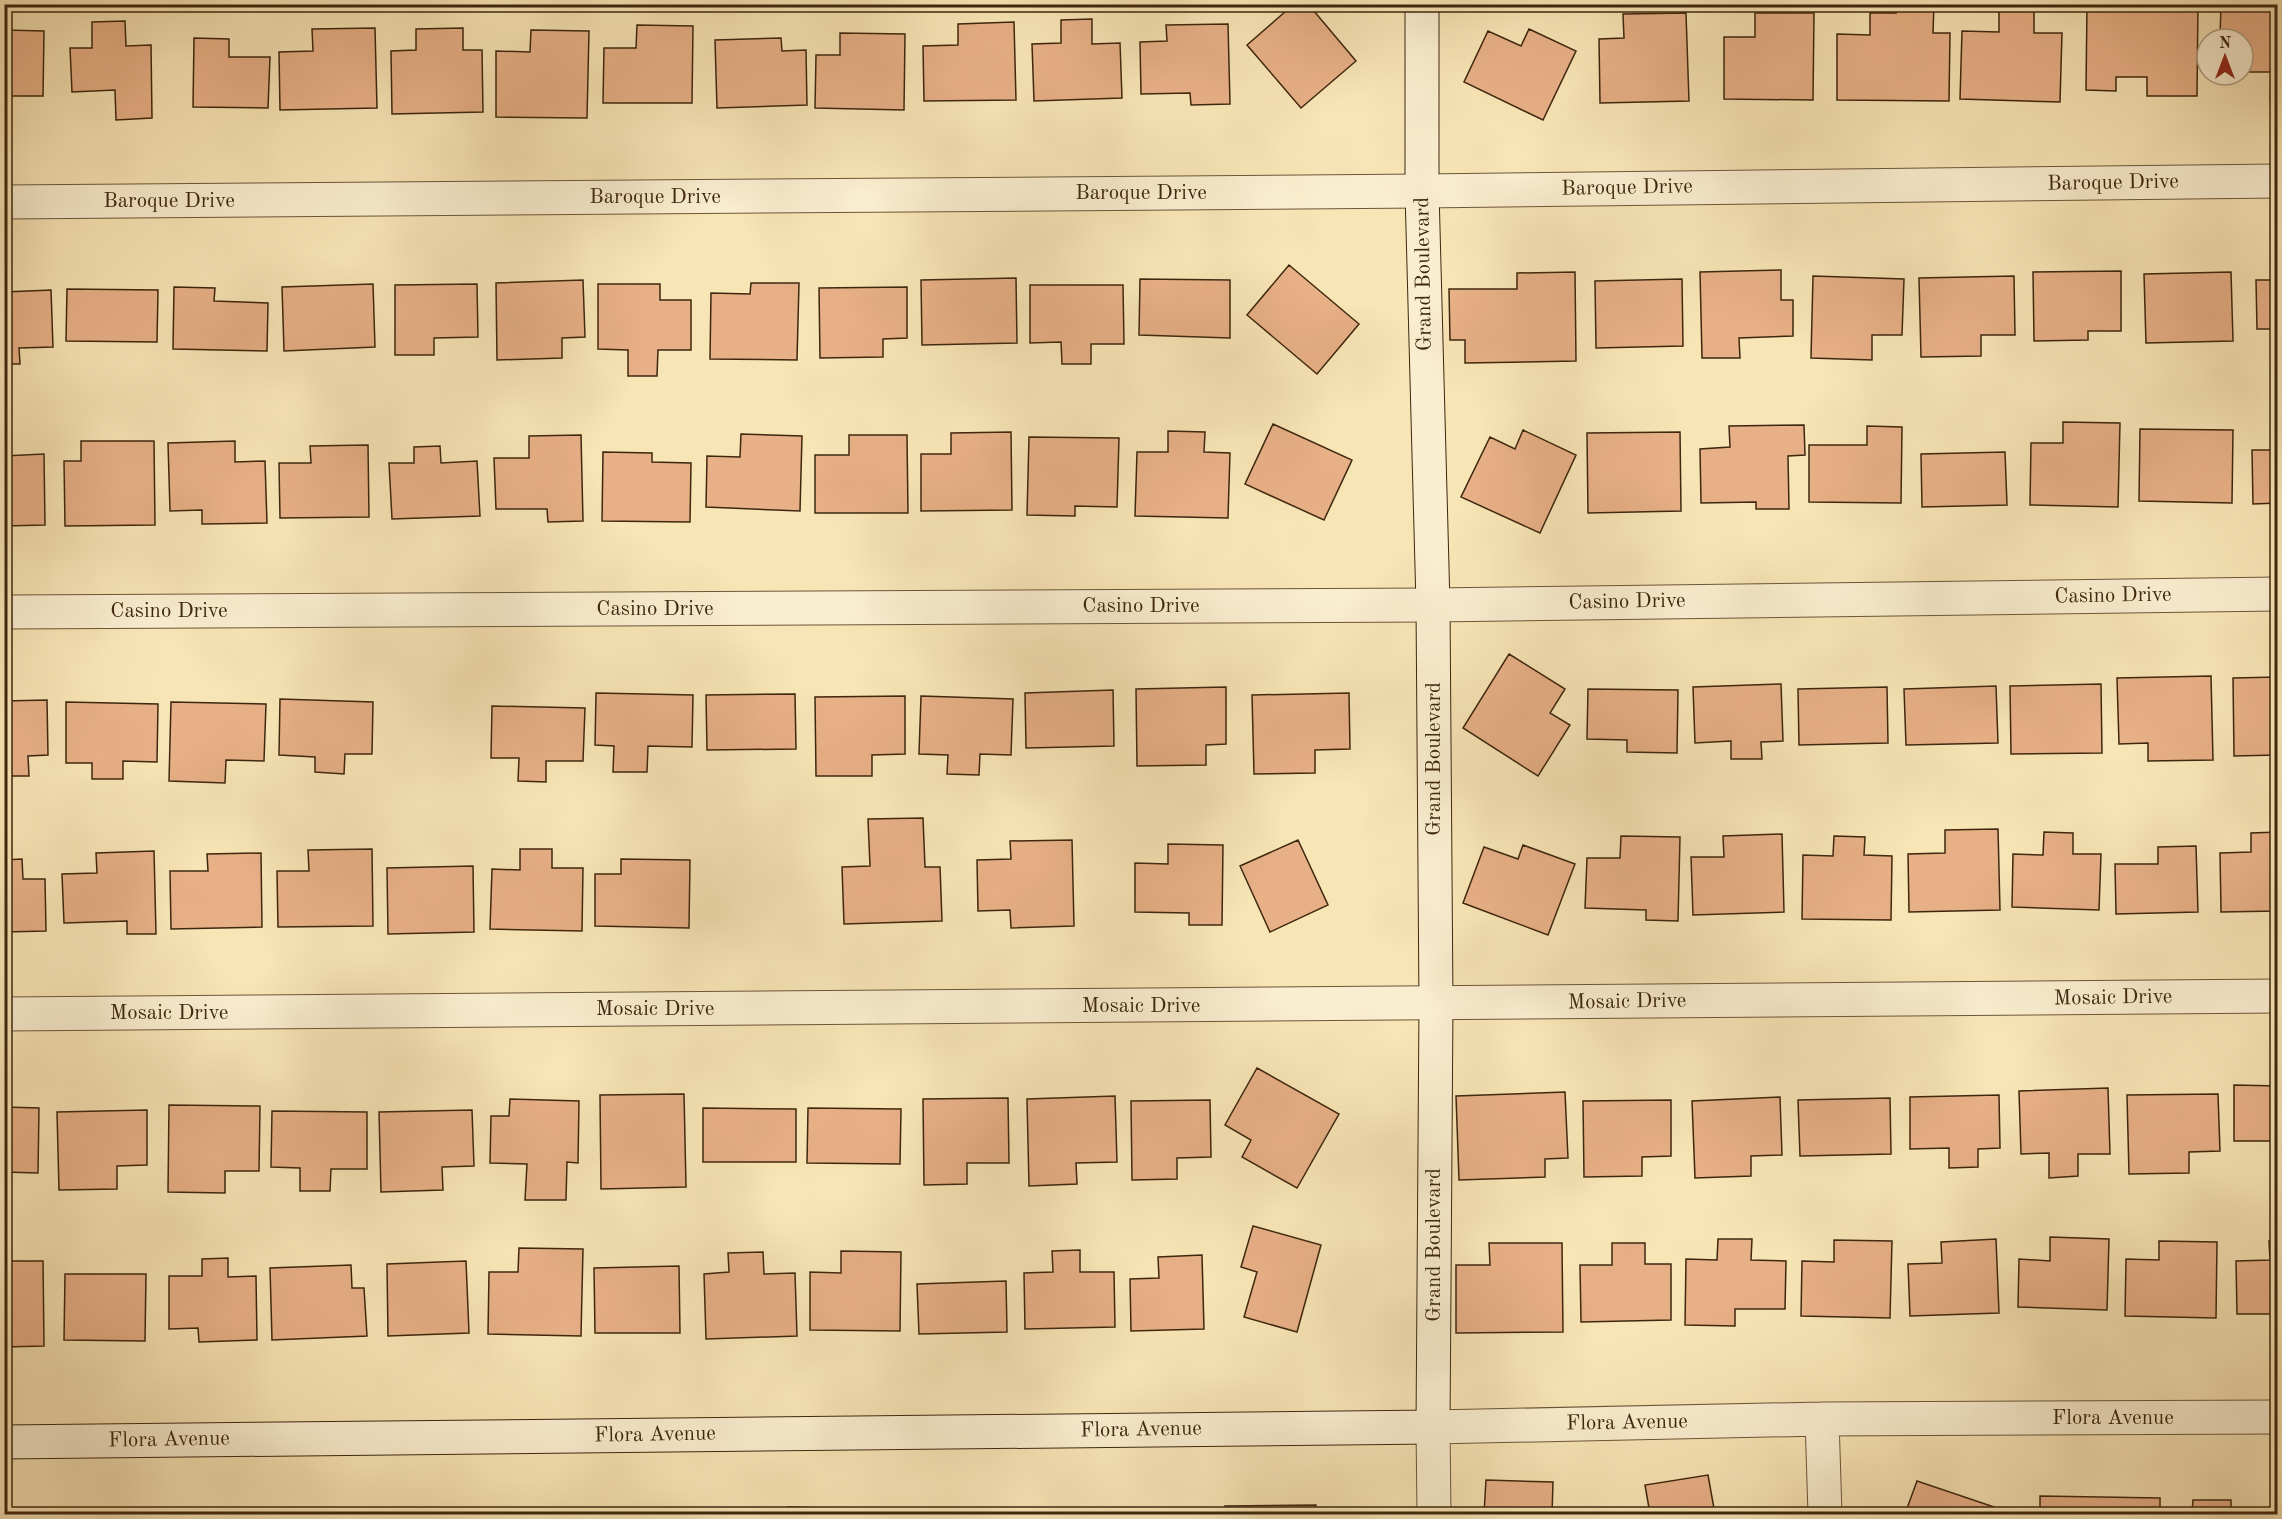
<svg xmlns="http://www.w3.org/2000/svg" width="2282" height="1519" viewBox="0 0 2282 1519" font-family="'Old Standard TT',serif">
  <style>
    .building { fill: #e8b087; stroke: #3d270e; stroke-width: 1.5 }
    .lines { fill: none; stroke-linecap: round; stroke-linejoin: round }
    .street-casing { stroke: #6c5638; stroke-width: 35 }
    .secondary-casing { stroke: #3d270e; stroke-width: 35 }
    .street { stroke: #faeed0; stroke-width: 33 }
    .secondary { stroke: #faeed0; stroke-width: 33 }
    .labels { text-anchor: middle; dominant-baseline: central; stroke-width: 5; stroke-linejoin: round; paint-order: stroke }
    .street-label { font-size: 21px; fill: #3d270e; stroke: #faeed0 }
  </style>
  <rect width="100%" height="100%" fill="#f8e5b6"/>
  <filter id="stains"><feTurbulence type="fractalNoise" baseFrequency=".00333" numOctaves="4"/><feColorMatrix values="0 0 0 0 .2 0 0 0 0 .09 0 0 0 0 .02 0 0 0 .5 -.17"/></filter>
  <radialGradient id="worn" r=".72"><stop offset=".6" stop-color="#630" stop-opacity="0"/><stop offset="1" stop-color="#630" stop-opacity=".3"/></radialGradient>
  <path class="building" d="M1294,4H1308L1356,61L1301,108L1247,45Z
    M1896,4H1934L1933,33H1950L1949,101L1837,100V34L1870,35V13H1896Z
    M2087,4H2198L2197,96H2147V77H2116V91L2086,90Z
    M2221,4H2278V100H2270L2271,72H2243V39H2220Z
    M1999,10L2034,11V33H2062L2060,102L1960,99L1962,31L1999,32Z
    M1686,13L1689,101L1600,103L1599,39L1624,38L1623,14Z
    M1755,13H1814L1813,100L1724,99V37H1755Z
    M1092,19V44L1120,43L1122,98L1034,101L1032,44L1061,43V20Z
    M125,21L126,46L151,45L152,118L116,120L115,90L72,92L70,48H92V22Z
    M1014,22L1016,100L924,101L923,46L958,45V24Z
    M1228,24L1230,104L1191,105L1190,93L1141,94L1140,42L1167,41L1166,25Z
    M637,25L693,26L692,103H603L604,48H636Z
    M375,28L377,108L280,110L279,52L313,51L312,29Z
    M463,28V50H482L483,112L392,114L391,51L416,50V29Z
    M1529,29L1576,51L1543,120L1464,82L1488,31L1521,46Z
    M4,30L44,31L43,96H11V124H4Z
    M531,30L589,31L587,118L496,117V51L530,52Z
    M840,33L905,34L904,110L815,108L816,55H840Z
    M194,38L229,39V57H270L268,108L193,107Z
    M781,38L782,51L806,50L807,105L717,108L715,40Z
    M1289,265L1359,324L1317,374L1247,315Z
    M1781,270V300H1793V336L1739,338L1740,358H1702L1700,272Z
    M2121,271V331H2088V340L2034,341L2033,272Z
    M1575,272L1576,361L1465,363V340H1450L1449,289H1517V273Z
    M2231,272L2233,341L2146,343L2144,274Z
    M1813,276L1904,279L1902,335H1872V360L1811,358Z
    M2014,276L2015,335H1981V356L1921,357L1919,278Z
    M1016,278L1017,343L922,345L921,280Z
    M1140,279L1230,280V338L1139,335Z
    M1682,279L1683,346L1596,348L1595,281Z
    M583,280L585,337L562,338V358L497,360L496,283Z
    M2256,280H2278V329H2257Z
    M751,283H799L797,360L710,359L711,293L750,294Z
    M373,284L375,347L284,351L282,287Z
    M477,284L478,337L434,338V355H395V285Z
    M598,284H660V300H691V350H658L657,376H628V350L598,349Z
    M1030,285H1123L1124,344H1091V364H1062L1061,342L1030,343Z
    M174,287L215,288L214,301L268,303L267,351L173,349Z
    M907,287V338L883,339V357L820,358L819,288Z
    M67,289L158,290L157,342L66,341Z
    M51,290L53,347L19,348L20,364H4V292Z
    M2063,422L2120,423L2118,507L2030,505L2031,443H2063Z
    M1273,424L1352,460L1324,520L1245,484Z
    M1804,425L1805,455L1788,456L1789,509H1756V502L1701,503L1700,449L1730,447L1729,426Z
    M1867,426L1902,427L1901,503L1809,502V445H1867Z
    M2140,429L2233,430L2232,503L2139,501Z
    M1523,430L1576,455L1540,533L1461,497L1490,437L1515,449Z
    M1168,431L1205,432L1204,452L1230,453L1228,518L1135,516L1137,452H1168Z
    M1011,432L1012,510L921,511V454H951V433Z
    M1680,432L1681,511L1588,513L1587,433Z
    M741,434L802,436L800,511L706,507L707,456L740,457Z
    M581,435L583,521L548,522L547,509H496L494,458H529V436Z
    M849,435H907L908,513H815V455H849Z
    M1029,437L1119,438L1117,507L1075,506V516L1027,515Z
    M81,441H154L155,525L65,526L64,461H81Z
    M235,441V462L265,461L267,523L202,524V510L170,511L168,443Z
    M368,445L369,517L280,518L279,463H311L310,446Z
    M440,446L441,463L477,461L480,516L392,519L389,463H414V447Z
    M2252,450H2278V503L2253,504Z
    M603,452L652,453V462L691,463L690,522L602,521Z
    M2005,452L2007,505L1922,507L1921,454Z
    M44,454L45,525L4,526V456Z
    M1509,654L1565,689L1550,713L1570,725L1538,776L1463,728Z
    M2211,676L2213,760L2148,761V743L2119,744L2117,678Z
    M2278,677V755L2234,756L2233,678Z
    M1781,684L1783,741L1761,742L1762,759H1731V741L1695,743L1693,687Z
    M2101,684L2102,753L2011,754L2010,686Z
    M1996,686L1998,743L1906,745L1904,689Z
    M1226,687V744L1206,745V765L1137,766L1136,689Z
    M1887,687L1888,743L1799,745L1798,689Z
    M1588,689L1678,690L1677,753L1627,752V740L1587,739Z
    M1113,690L1114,746L1026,748L1025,693Z
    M596,693L693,695L692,747L648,746L647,772H613L614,746L595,745Z
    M1349,693L1350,749L1315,750V773L1254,774L1252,695Z
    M795,694L796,749L707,750L706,695Z
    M905,696V754L872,755V776H816L815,697Z
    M921,696L1013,699L1011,755L980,754L979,775L947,774L948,755L919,754Z
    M280,699L373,702L372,754H345L344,774L315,772V757L279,755Z
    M47,700L48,755L28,756L29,776H4V701Z
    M66,702L158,704L157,762L123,761V779H92V763H66Z
    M171,702L266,704L264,761L226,760L225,783L169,781Z
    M492,706L585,708L583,761H546V782L518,781L519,758H491Z
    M923,818L925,867H940L942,921L844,924L842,867L870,866L868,819Z
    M1998,829L2000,910L1909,912L1908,854L1945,853V830Z
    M2044,832L2073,833V854H2101L2099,910L2012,907L2013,854L2043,855Z
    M2278,832V911L2221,912L2220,853L2251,852V833Z
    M1782,834L1784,912L1693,915L1691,857H1724L1723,836Z
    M1621,836L1680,837L1678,921L1646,920V910L1585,908L1587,858H1620Z
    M1834,836L1865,837L1864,855L1892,856L1891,920L1802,919L1803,855L1833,856Z
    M1072,840L1074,926L1011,928L1010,910L978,911L977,860L1011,859L1010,841Z
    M1298,840L1328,905L1270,932L1240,866Z
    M1168,844L1223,845L1222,925H1189V913L1135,912V863L1168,864Z
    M1523,845L1575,864L1548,935L1463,903L1484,847L1518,859Z
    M2196,846L2198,912L2116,914L2115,864H2158V847Z
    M372,849L373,926L278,927L277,871H309L308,850Z
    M520,849H552V868H583L582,931L490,929L492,869L520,870Z
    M154,851L156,934H127V921L64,923L62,874L97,873L96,853Z
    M261,853L262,927L171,929L170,871H208L207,854Z
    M22,859L23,879H45L46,931L4,932V860Z
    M621,859L690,860L689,928L595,926V874H621Z
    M473,866L474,932L388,934L387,868Z
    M1257,1068L1339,1114L1297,1188L1242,1157L1251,1140L1225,1125Z
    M2234,1085L2278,1086V1169H2272V1141H2234Z
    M2108,1088L2110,1154H2078V1176L2049,1178V1153L2021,1154L2019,1091Z
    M1565,1092L1568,1158L1545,1159V1177L1459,1180L1456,1096Z
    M684,1094L686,1187L601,1189L600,1095Z
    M2218,1094L2220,1151L2189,1152V1173L2129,1174L2127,1095Z
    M1999,1095L2000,1148L1978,1149V1167L1949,1168V1148L1910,1149V1097Z
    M1115,1096L1117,1162L1076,1163L1077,1184L1029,1186L1027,1099Z
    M1780,1097L1782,1155L1751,1156V1176L1695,1178L1692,1101Z
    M1008,1098L1009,1163H967V1184L924,1185L923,1099Z
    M1890,1098L1891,1154L1800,1156L1798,1100Z
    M510,1099L579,1101L578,1163L567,1162L566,1200H525L527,1164L490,1163L491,1116H509Z
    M1210,1100L1211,1157L1177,1158V1179L1132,1180L1131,1101Z
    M1671,1100V1156L1642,1157V1176L1584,1177L1583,1101Z
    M169,1105L260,1106L259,1171H225V1193L168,1192Z
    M4,1107L39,1108L38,1173L4,1172Z
    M703,1108L796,1109V1162H703Z
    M808,1108L901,1109L900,1164L807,1163Z
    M147,1110V1165L117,1166V1189L59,1190L57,1112Z
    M472,1110L474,1166L442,1167L443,1190L381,1192L379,1112Z
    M272,1111L367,1112V1169H331L330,1191H300V1168L271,1167Z
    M1253,1226L1321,1245L1297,1332L1244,1317L1257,1272L1241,1267Z
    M2050,1237L2109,1239L2107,1310L2018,1307L2019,1259L2050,1261Z
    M1718,1239H1752L1751,1260L1786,1261L1785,1309H1735V1326L1685,1325L1686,1259L1717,1260Z
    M1996,1239L1999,1313L1910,1316L1908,1264L1942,1263L1941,1242Z
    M1834,1240L1892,1241L1890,1318L1801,1316L1802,1261L1834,1262Z
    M2159,1241L2217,1242L2216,1318L2125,1316L2126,1259L2159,1260Z
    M2269,1241H2278V1314H2237L2236,1261L2270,1260Z
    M1489,1243H1562L1563,1332L1456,1333V1265H1490Z
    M1612,1243H1645V1264H1671V1320L1581,1322L1580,1265H1612Z
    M519,1248L583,1249L581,1336L488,1334L489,1272H518Z
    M1080,1250V1272H1114L1115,1327L1025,1329L1024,1273L1053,1272L1052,1251Z
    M841,1251L901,1252L900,1331L810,1330V1272L841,1273Z
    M763,1252L764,1274L795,1273L797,1336L706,1339L704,1274L729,1272L728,1253Z
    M1202,1255L1204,1329L1131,1331L1130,1279L1159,1278L1158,1257Z
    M228,1258V1277L256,1276L257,1340L199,1342L198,1328L169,1329V1276H202V1259Z
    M6,1261H43L44,1346L4,1347Z
    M466,1261L469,1333L388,1336L387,1264Z
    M351,1265L352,1288H364L367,1336L272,1340L270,1268Z
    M679,1266L680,1333H595L594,1268Z
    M65,1274H146L145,1341L64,1340Z
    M1006,1281L1007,1332L919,1334L917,1284Z
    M1708,1475L1715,1514H1650L1645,1485Z
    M1486,1480L1553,1482L1552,1514H1484Z
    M1917,1481L1994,1507L1992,1514H1905Z
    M2040,1496L2160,1498V1514H2040Z
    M2193,1500H2231V1511L2278,1512V1514H2192Z
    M1316,1505V1514H1225V1506Z
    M788,1507L824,1508V1514H788Z
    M865,1509L956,1511V1514H865Z
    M979,1509L1047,1511V1514H979Z
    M1191,1509V1514H1070V1511Z
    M687,1511V1514H594V1513Z
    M582,1512V1514H486Z
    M711,1512L765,1513V1514H711Z
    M278,1513L364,1514H278Z"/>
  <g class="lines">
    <defs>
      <path id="street" d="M4,202L1422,191L2278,181
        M4,612L1433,605L2278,594
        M4,1014L2278,996
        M1822,1419L1825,1514
        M1434,1514L1433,1427L1822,1419L2278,1417"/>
      <path id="secondary" d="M4,1442L1433,1427L1436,1004L1433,605L1422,191V4"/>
    </defs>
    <use href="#street" class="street-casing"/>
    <use href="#secondary" class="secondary-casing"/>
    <use href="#street" class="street"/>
    <use href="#secondary" class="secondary"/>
  </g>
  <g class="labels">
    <g class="street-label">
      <text transform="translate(2113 183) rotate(-1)">Baroque Drive</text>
      <text transform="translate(1627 188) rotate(-1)">Baroque Drive</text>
      <text x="1141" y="193">Baroque Drive</text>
      <text x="655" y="197">Baroque Drive</text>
      <text x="169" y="201">Baroque Drive</text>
      <text transform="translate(1424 274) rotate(-91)">Grand Boulevard</text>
      <text transform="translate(2113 596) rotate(-1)">Casino Drive</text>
      <text transform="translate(1627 602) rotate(-1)">Casino Drive</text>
      <text x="1141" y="606">Casino Drive</text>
      <text x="655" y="609">Casino Drive</text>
      <text x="169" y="611">Casino Drive</text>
      <text transform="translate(1434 759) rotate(-90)">Grand Boulevard</text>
      <text transform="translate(2113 998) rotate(-1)">Mosaic Drive</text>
      <text transform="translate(1627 1002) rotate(-1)">Mosaic Drive</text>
      <text x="1141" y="1006">Mosaic Drive</text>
      <text x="655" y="1009">Mosaic Drive</text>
      <text x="169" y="1013">Mosaic Drive</text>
      <text transform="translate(1434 1245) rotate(-90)">Grand Boulevard</text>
      <text x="2113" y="1418">Flora Avenue</text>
      <text transform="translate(1627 1423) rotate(-1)">Flora Avenue</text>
      <text transform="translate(1141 1430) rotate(-1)">Flora Avenue</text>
      <text transform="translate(655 1435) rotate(-1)">Flora Avenue</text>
      <text transform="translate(169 1440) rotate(-1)">Flora Avenue</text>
    </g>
  </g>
  <rect width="2282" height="1519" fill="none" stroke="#f8e5b6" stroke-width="24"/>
  <rect x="6" y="6" width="2270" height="1507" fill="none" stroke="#3d270e" stroke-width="3"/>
  <rect x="12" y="12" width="2258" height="1495" fill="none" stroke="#3d270e" stroke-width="1.5"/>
  <g transform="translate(2225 57)"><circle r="28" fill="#faeed0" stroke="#ae9e82" stroke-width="1.5"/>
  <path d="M0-4.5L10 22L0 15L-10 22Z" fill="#8f2418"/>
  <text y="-9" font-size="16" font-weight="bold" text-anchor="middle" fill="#3d270e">N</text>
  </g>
  <rect width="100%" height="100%" filter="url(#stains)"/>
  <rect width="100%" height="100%" fill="url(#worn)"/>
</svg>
